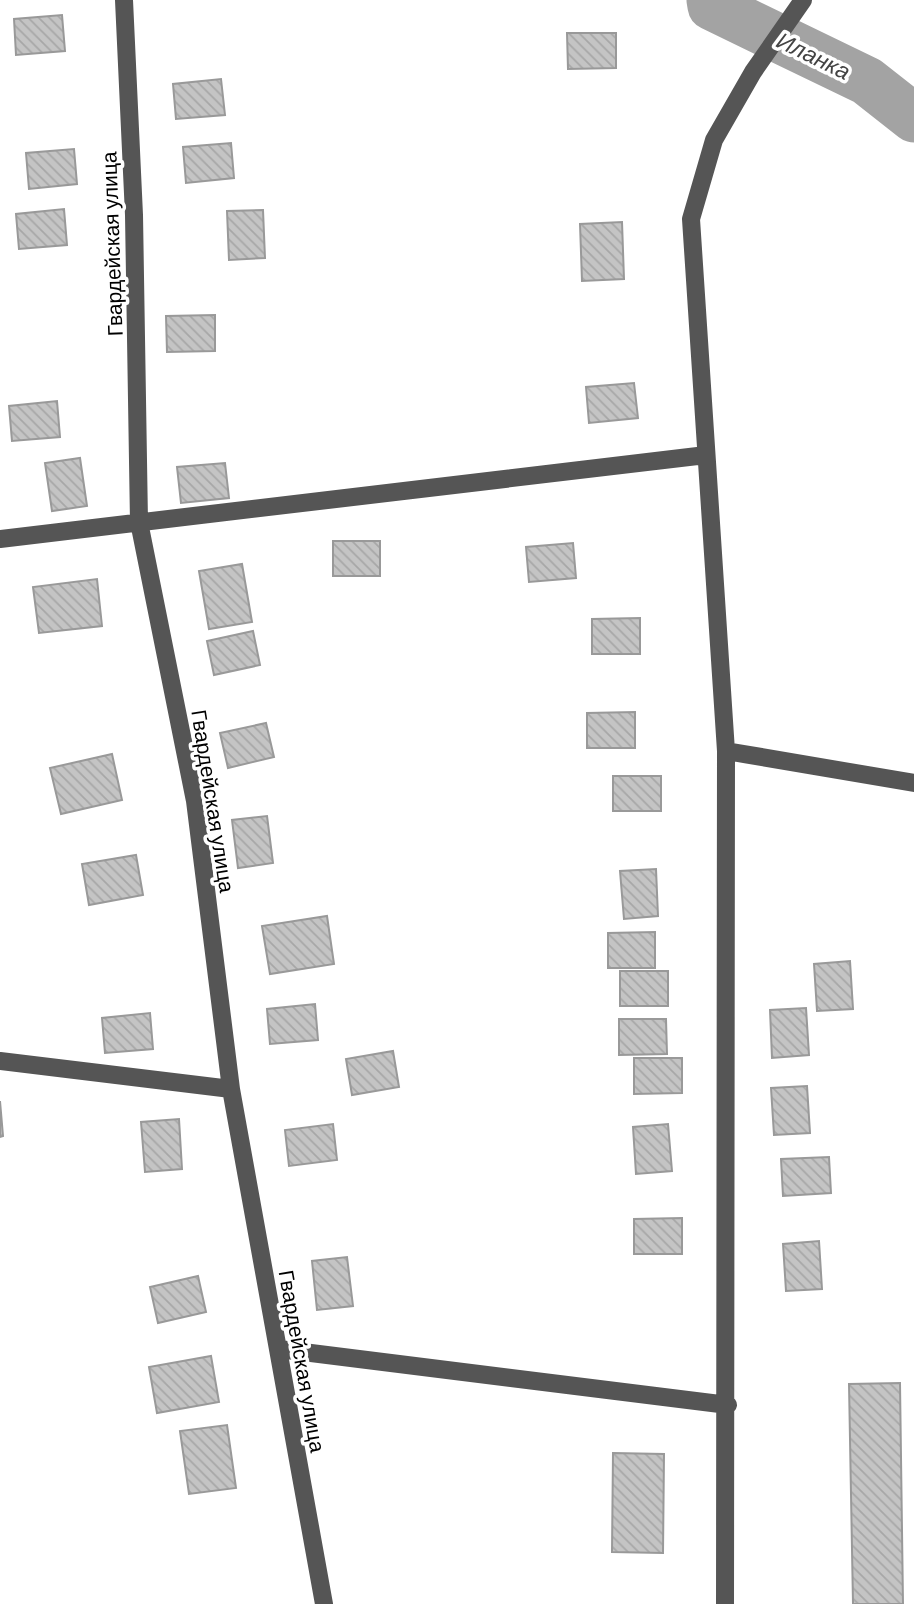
<svg xmlns="http://www.w3.org/2000/svg" width="914" height="1604" viewBox="0 0 914 1604" font-family="Barlow,sans-serif">
  <style>
    .lines { fill: none; stroke-linecap: round; stroke-linejoin: round }
    .river { stroke: #a3a3a3; stroke-width: 49 }
    .building { fill: url(#building-back-hatch); stroke: #999; stroke-width: 2 }
    .minor { stroke: #555; stroke-width: 18 }
    .labels { text-anchor: middle; dominant-baseline: central; stroke-width: 7; stroke-linejoin: round; paint-order: stroke }
    .street-label { font-size: 21px; fill: #000; stroke: #fff }
    .water-label { font-size: 23px; font-style: italic; fill: #444; stroke: #fff }
  </style>
  <defs>
    <pattern id="building-back-hatch" width="6" height="6" patternUnits="userSpaceOnUse" patternTransform="scale(1.75)"><rect width="6" height="6" fill="#c4c4c4"/><path d="M-1 5l2 2M0 0l6 6M5-1l2 2" fill="none" stroke="#a7a7a7"/></pattern>
  </defs>
  <rect width="100%" height="100%" fill="#fff"/>
  <g class="lines">
    <path class="river" d="M711,0L712,6L867,81L914,118"/>
  </g>
  <path class="building" d="M62,15L65,51L16,55L14,19Z
    M567,33H616V68L568,69Z
    M221,79L225,115L176,119L173,84Z
    M231,143L234,178L186,183L183,147Z
    M74,149L77,184L29,189L26,153Z
    M64,209L67,245L19,249L16,214Z
    M263,210L265,258L229,260L227,211Z
    M622,222L624,279L582,281L580,224Z
    M215,315V351L167,352L166,316Z
    M634,383L638,418L589,423L586,387Z
    M57,401L60,437L12,441L9,406Z
    M80,458L87,506L52,511L45,463Z
    M225,463L229,498L181,503L177,467Z
    M333,541H380V576H333Z
    M573,543L576,578L529,582L526,547Z
    M242,564L252,622L209,629L199,571Z
    M97,579L102,626L39,633L33,587Z
    M640,618V654H592V619Z
    M253,631L260,665L214,675L207,641Z
    M635,712V748H587V713Z
    M266,723L274,757L228,768L220,733Z
    M112,754L122,800L61,814L50,768Z
    M613,776H661V811H613Z
    M267,816L273,863L238,868L232,820Z
    M136,855L143,895L89,905L82,864Z
    M656,869L658,916L624,919L620,871Z
    M327,916L334,964L270,974L262,926Z
    M655,932V968H608V933Z
    M850,961L853,1009L817,1011L814,964Z
    M620,971H668V1006H620Z
    M315,1004L318,1040L270,1044L267,1009Z
    M806,1008L809,1055L772,1058L770,1010Z
    M150,1013L153,1049L105,1053L102,1018Z
    M619,1019H666L667,1054L619,1055Z
    M393,1051L399,1087L352,1095L346,1059Z
    M634,1058H682V1093L634,1094Z
    M807,1086L810,1133L774,1135L771,1088Z
    M0,1101L3,1136L0,1137Z
    M179,1119L182,1169L145,1172L141,1122Z
    M333,1124L337,1160L289,1166L285,1130Z
    M668,1124L672,1171L636,1174L633,1127Z
    M829,1157L831,1193L783,1196L781,1159Z
    M682,1218V1254H634V1219Z
    M819,1241L822,1289L786,1291L783,1244Z
    M347,1257L353,1306L317,1310L312,1261Z
    M198,1276L206,1312L158,1323L150,1287Z
    M211,1356L219,1402L157,1413L149,1367Z
    M900,1383L903,1604H853L849,1384Z
    M227,1425L236,1488L189,1494L180,1431Z
    M613,1453L664,1454L663,1553L612,1552Z"/>
  <g class="lines">
    <path class="minor" d="M124,0L134,215L139,522L195,801L231,1089L324,1604
      M803,0L753,72L714,140L691,219L726,751L914,783
      M0,539L706,455
      M0,1061L231,1089
      M279,1349L728,1405
      M725,1604L726,751"/>
  </g>
  <g class="labels">
    <g class="street-label">
      <text transform="translate(111 244) rotate(-92)">Гвардейская улица</text>
      <text transform="translate(214 801) rotate(81)">Гвардейская улица</text>
      <text transform="translate(303 1361) rotate(80)">Гвардейская улица</text>
    </g>
    <g class="water-label">
      <text transform="translate(814 55) rotate(26)">Иланка</text>
    </g>
  </g>
</svg>
